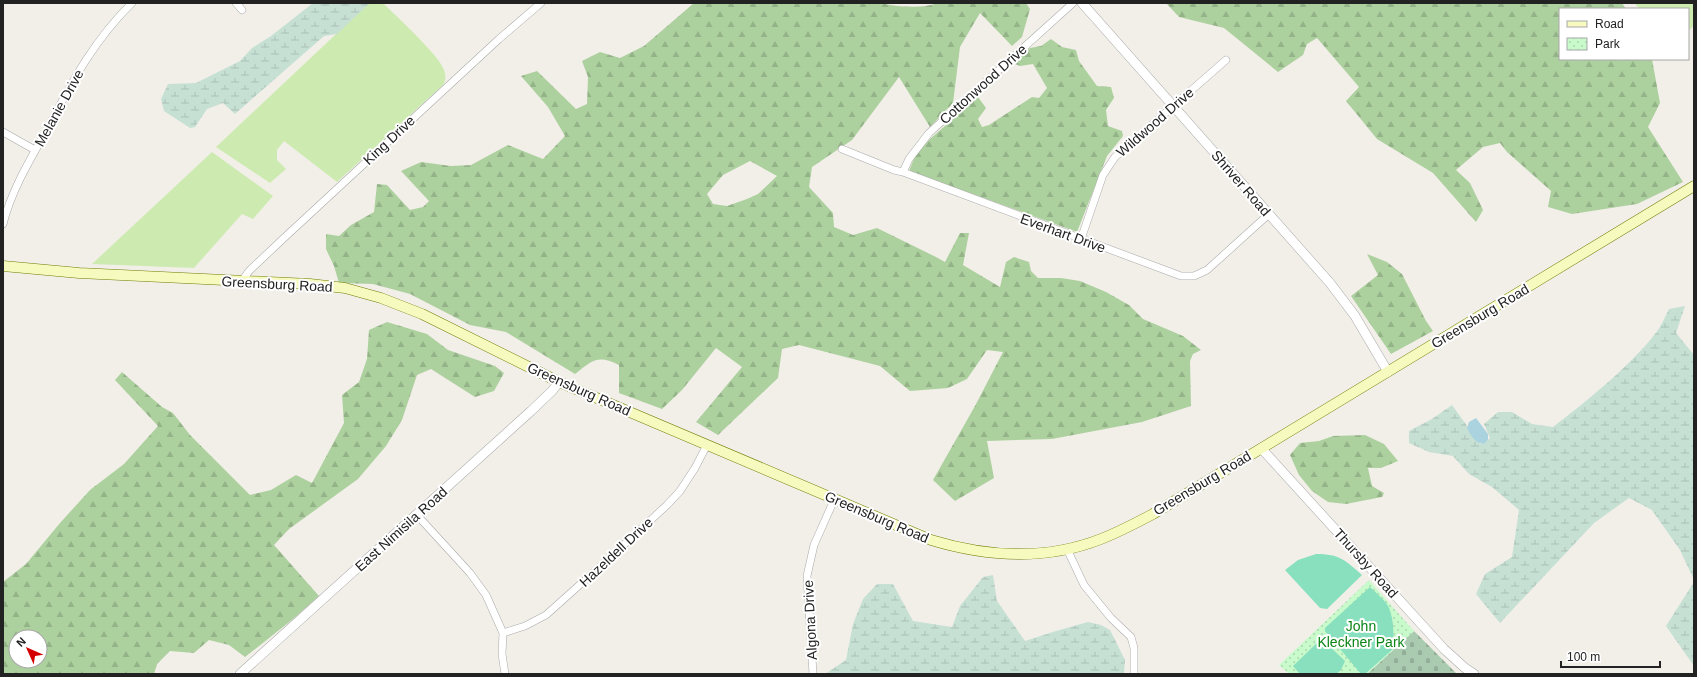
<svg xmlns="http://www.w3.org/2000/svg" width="1697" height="677" viewBox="0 0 1697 677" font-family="Helvetica,sans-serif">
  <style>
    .grass { fill: #cdebb0 }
    .forest { fill: url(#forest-firs); fill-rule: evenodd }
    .wetland { fill: url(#wetland-marsh) }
    .cemetery { fill: url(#cemetery-stones) }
    .park { fill: url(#park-dots) }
    .pitch { fill: #88e0be }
    .water { fill: #aad3df }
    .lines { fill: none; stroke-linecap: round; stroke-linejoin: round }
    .minor-casing { stroke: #a9a9a9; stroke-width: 8 }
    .tertiary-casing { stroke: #a9a9a9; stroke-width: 10 }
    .secondary-casing { stroke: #707d05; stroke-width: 11 }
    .minor { stroke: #fff; stroke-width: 7 }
    .tertiary { stroke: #fff; stroke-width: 9 }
    .secondary { stroke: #f7fabf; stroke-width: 10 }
    .labels { text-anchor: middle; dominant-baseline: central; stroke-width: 4; stroke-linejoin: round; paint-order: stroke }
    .street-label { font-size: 14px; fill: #222; stroke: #fff }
    .park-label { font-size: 14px; fill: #0c8416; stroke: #fff }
  </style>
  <defs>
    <pattern id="forest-firs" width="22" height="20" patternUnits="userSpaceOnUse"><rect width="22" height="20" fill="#add19e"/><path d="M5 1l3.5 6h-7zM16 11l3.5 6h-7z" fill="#95b388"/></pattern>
    <pattern id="wetland-marsh" width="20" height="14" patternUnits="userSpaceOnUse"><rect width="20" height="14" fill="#c6e0d4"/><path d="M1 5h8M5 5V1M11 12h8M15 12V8" fill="none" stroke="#aac0b6"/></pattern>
    <pattern id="cemetery-stones" width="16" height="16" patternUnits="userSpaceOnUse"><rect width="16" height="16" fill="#aacbaf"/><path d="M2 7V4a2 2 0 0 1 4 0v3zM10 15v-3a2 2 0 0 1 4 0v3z" fill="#92ae96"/></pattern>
    <pattern id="park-dots" width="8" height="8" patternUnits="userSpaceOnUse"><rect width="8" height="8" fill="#c8facc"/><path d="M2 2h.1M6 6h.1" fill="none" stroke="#acd6af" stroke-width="1.8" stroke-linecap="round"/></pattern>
  </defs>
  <rect width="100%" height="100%" fill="#f2efe9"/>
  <path class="grass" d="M369,3H383C396,16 439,55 444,70C446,76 446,80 443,85L337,182L284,141L277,150V160L286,169L270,183L216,147Z
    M1634,3H1694V26L1688,31V9H1640Z
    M212,152L273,196L253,219L242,214L194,268L92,264Z"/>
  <path class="forest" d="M694,3H880C898,7 921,9 938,3H1026L1030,9L1022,37L1012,46L980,13L960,47L953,103L930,127L899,77L852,140L812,167L809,187L833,213L834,227L853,235L877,228L936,257L945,262L960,233H969L963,265L1000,287L1006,262L1014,257L1029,262L1031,271L1038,278H1061L1080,281L1106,292L1129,305L1143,319L1183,336L1201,350L1193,354L1190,361L1191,406L1142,422L1052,439L987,441L994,478L955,501L933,480L975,406L1003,352L987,350L967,379L948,388L910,391L880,366L799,345L782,349L778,378L718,435L696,422L742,367L716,348L682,390L662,409L619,393V365C597,354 592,361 575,374L506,332L470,325L410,294L373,284L339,283L334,266L326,249V234L339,236L351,225L374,212L377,184L387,185L410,210L423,207L429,201L401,171L421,162L451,166L471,165L508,145L543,159L565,136L548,107L521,76L537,71L576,109L587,104L588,77L582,61L600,52L620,58L644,46ZM750,161L777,176L758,194L747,199L727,206L713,204L707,194L723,175Z
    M1166,3H1622L1626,9H1560V59H1652L1660,103L1648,127L1683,182L1637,204L1572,214L1548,207L1551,191L1507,152L1500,143L1483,147L1456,170L1470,183L1483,210L1476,222L1433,173L1377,139L1346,101L1359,87L1317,38L1307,44L1303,55L1278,72L1224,28L1179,17Z
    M1051,39L1062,47L1076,50L1079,61L1097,86L1111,87L1114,98L1106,110L1108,126L1122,131L1123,136L1107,156L1077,232L909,171L915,156L930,139L978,97L986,108L978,119L982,127L989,125L1032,97L1039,98L1047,88L1033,64L1020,66L1013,63L1030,48L1041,46Z
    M1367,254L1387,262L1402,274L1426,321L1433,331L1391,354L1351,296L1378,275Z
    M387,322L427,334L448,350L495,366L504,373L494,391L475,397L431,369L417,375L402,420L386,446L358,479L289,529L274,545L319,596L293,619L245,657L229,645L209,640L194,653L170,651L157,664L154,674H3V582L26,564L60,523L90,490L124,464L158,426L115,380L122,372L162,407L173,413L190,435L250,495L271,490L296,475L312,483L344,423L342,395L359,382L367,359L369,330ZM16,637H40V661H16Z
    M1365,435L1384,444L1398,461L1381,468H1368L1372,486L1384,493L1382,497L1346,504L1328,502L1312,491L1299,475L1290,455L1300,443L1319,441L1333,436Z"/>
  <path class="wetland" d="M313,3H370L337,34L324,36L235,114L223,103L207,109L195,127L190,128L164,111L161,99L168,84L196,83L240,61L252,48L271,36Z
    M1685,306L1676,333L1694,355V580L1680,550L1652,510L1629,498L1594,523L1500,623L1476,594L1485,574L1512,557L1519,510L1492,487L1469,474L1453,456L1429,452L1409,443V431L1432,419L1452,405L1480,444H1484L1490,438L1484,424L1498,412H1512L1532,424L1553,427C1587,401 1629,367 1655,334C1661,327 1665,317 1669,309Z
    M993,575L997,601L1025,641L1056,631L1088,622L1101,625L1110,630L1125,660L1124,674H825L846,660L853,624L863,599L877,584H893L913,621L952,627L960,606L983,577Z
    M1694,582V666L1666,626Z"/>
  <path class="cemetery" d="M1414,631L1457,674H1367Z"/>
  <path class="park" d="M1369,580L1414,631L1367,674H1289L1279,665Z"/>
  <path class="pitch" d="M1316,554C1340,554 1345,560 1362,575L1327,609L1320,608L1285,570L1298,560Z
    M1370,587C1376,593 1386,601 1389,608C1394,620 1394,636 1393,649L1365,674H1361L1325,631V628Z
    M1319,641L1326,643L1345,661L1341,670L1336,674H1300L1293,666Z"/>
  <path class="water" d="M1476,418L1488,434V440L1484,444C1475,444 1471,435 1467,428L1469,422Z"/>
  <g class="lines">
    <defs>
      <path id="minor" d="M236,3L242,10
        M3,132L35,150
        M842,149L894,170L903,172L1181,276H1194L1207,270L1269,214
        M903,172L909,159L929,133L1073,3
        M3,224C11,192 28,163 44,135C70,86 92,42 132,3
        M1081,239L1103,175L1115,157L1226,60
        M242,281L249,271L285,237L499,39L541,3
        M417,515L470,573L486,595L503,633L502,654L505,674
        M1067,549L1084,585L1111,618L1131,637L1134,648V674
        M503,633L525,626L546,615L604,563L667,505L680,491L695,468L707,445
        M813,674L807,576L814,545L834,500"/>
      <path id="tertiary" d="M1082,3L1330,283L1355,316L1388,372
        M1261,448L1444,649L1465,668L1474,674
        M240,674L531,411L552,391L559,382"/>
      <path id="secondary" d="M3,266L79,273L310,284L345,288L381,298L422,314L559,382L931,540C987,557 1045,561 1101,539C1119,532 1136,523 1153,514L1694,186"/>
    </defs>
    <use href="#minor" class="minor-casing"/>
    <use href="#tertiary" class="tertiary-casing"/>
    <use href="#secondary" class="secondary-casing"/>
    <use href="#minor" class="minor"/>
    <use href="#tertiary" class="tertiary"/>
    <use href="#secondary" class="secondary"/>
  </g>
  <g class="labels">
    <g class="street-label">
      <text transform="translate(983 84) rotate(-42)">Cottonwood Drive</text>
      <text transform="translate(59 108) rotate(-61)">Melanie Drive</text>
      <text transform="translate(1155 122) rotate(-41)">Wildwood Drive</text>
      <text transform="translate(389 140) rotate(-43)">King Drive</text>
      <text transform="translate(1241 183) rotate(49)">Shriver Road</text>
      <text transform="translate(1063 233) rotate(20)">Everhart Drive</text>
      <text transform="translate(277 284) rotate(3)">Greensburg Road</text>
      <text transform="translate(1480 316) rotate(-31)">Greensburg Road</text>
      <text transform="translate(579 389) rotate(24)">Greensburg Road</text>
      <text transform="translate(1202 483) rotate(-31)">Greensburg Road</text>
      <text transform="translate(877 517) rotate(23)">Greensburg Road</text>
      <text transform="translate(401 529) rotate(-42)">East Nimisila Road</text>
      <text transform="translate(616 552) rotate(-43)">Hazeldell Drive</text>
      <text transform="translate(1366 563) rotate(48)">Thursby Road</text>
      <text transform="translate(810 620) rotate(-93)">Algona Drive</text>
    </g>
    <g class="park-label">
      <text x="1361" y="626">John<tspan x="1361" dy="16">Kleckner Park</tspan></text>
    </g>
  </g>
  <rect width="1697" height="677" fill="none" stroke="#222222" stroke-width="8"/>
  <rect x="1559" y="8" width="130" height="52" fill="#ffffff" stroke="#a7a7a7"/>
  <rect x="1567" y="21" width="20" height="6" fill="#f7fabf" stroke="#a7a7a7"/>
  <text x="1595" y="28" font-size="12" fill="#222222">Road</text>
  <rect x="1567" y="38" width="20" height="12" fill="url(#park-dots)" stroke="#a7a7a7"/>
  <text x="1595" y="48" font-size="12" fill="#222222">Park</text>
  <g transform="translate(28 649) rotate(315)"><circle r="19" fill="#ffffff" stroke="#a7a7a7"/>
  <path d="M0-3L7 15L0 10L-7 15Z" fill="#d40000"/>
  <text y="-6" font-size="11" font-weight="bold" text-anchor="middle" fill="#222222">N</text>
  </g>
  <path d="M1561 661v6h99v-6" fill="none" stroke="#222222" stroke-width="2"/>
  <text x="1567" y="661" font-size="12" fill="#222222" stroke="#ffffff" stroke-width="3" paint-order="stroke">100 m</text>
</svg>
